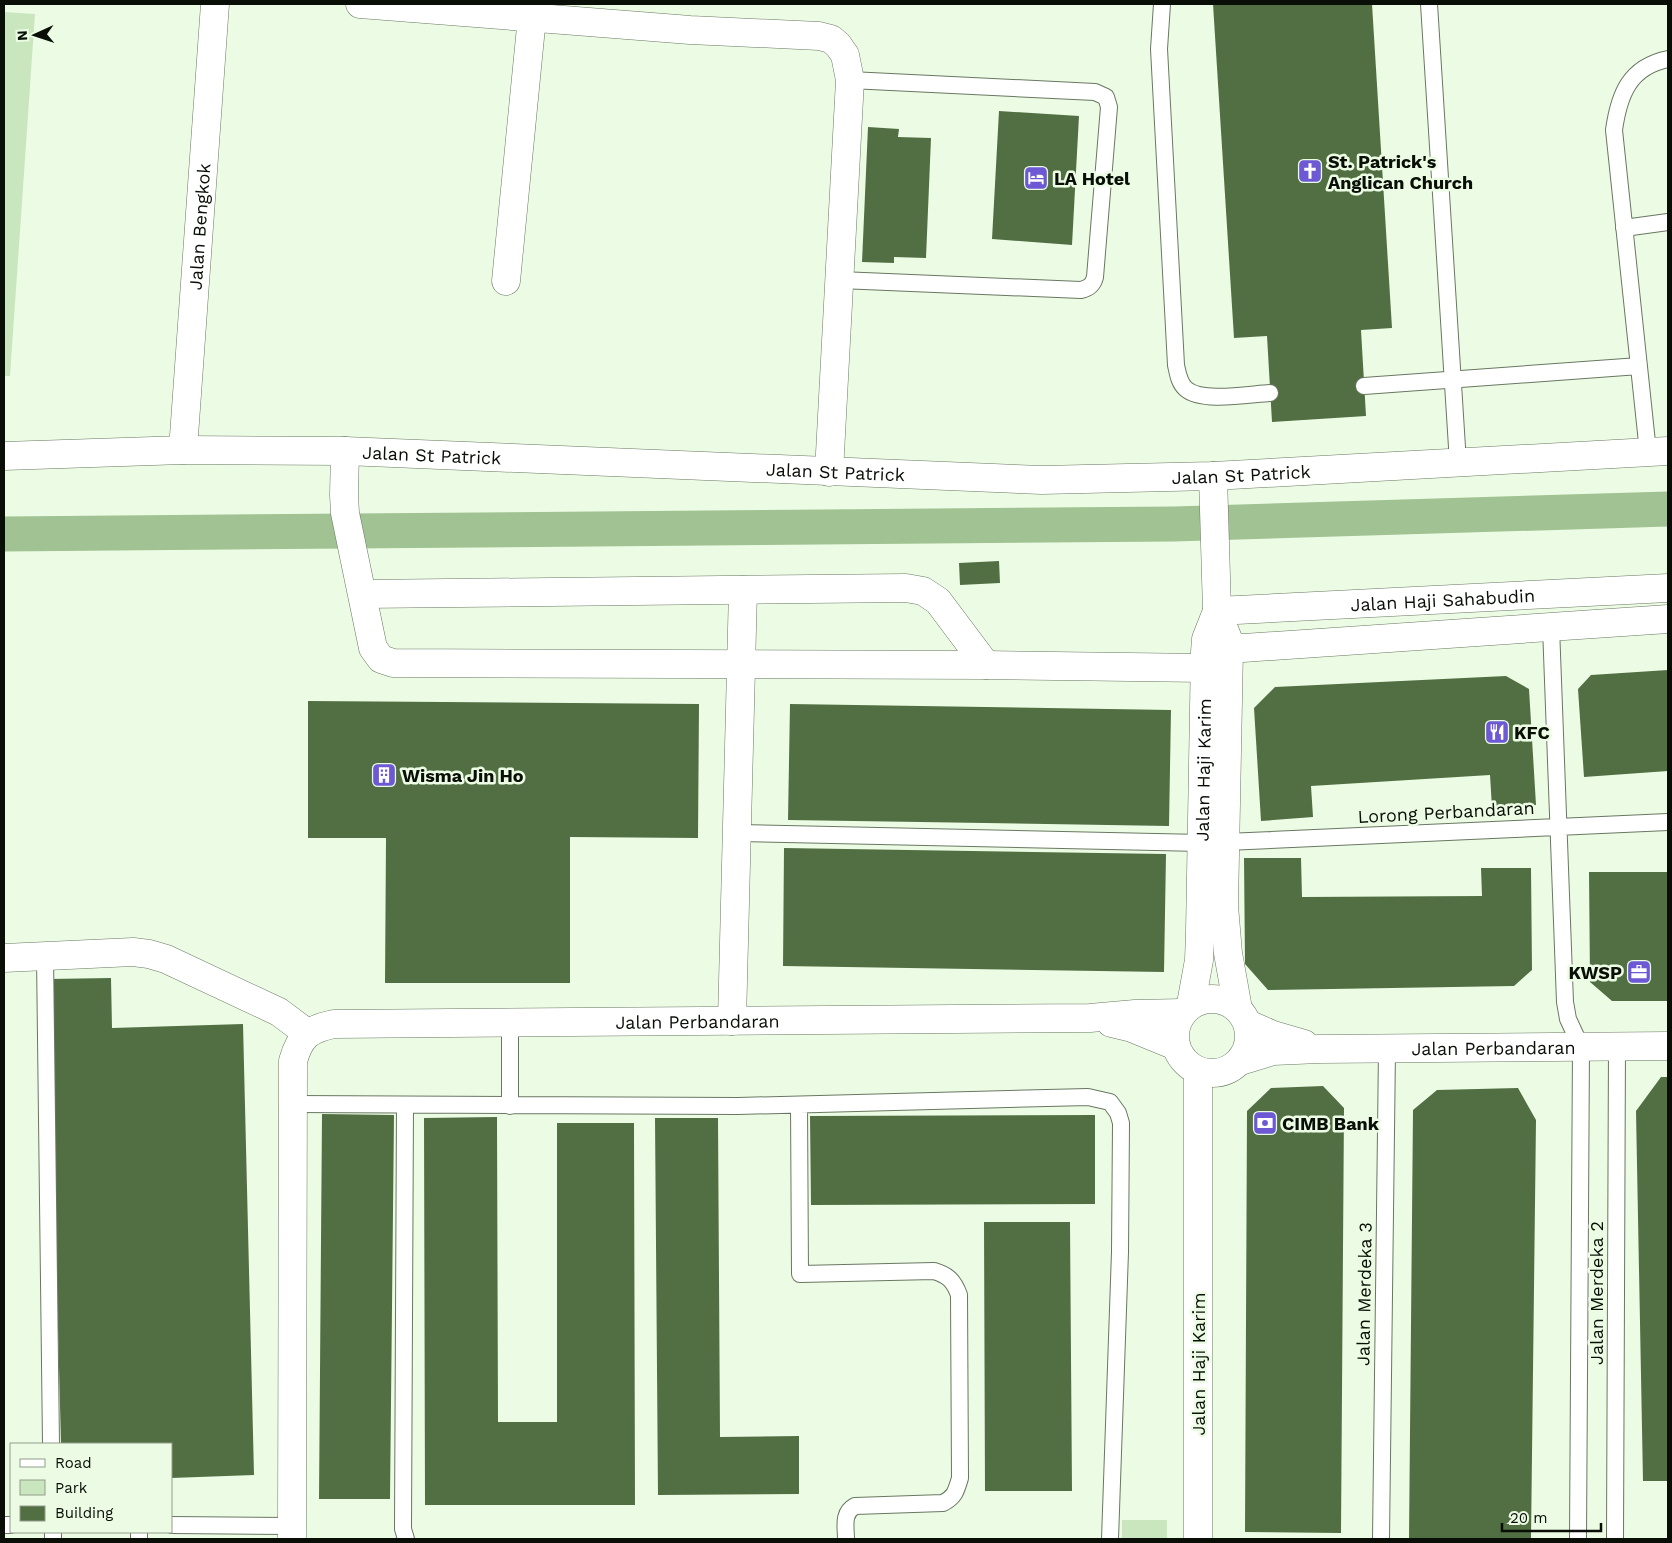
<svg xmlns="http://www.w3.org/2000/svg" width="1672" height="1543" viewBox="0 0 1672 1543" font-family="'Work Sans',sans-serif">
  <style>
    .green { fill: #cae6be }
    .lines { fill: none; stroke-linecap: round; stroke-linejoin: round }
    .canal { stroke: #a1c292; stroke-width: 35 }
    .building { fill: #526f43 }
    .service-casing { stroke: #697762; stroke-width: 18 }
    .minor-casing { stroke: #697762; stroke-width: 29 }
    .tertiary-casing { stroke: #697762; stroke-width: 29 }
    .service { stroke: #fff; stroke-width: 16 }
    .minor { stroke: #fff; stroke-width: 28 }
    .tertiary { stroke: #fff; stroke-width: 28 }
    .labels { text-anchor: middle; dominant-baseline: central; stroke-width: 5; stroke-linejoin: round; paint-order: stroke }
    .poi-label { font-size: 18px; font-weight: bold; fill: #090e07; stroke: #ecfce4; text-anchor: start }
    .street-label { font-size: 18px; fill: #090e07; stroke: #ecfce4 }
  </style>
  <rect width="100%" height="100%" fill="#ecfce4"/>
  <path class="green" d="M4,12L35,14L10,376H4Z
    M1122,1520H1167V1539H1122Z"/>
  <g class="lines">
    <path class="canal" d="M4,534L1174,524L1668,509"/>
  </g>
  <path class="building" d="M1213,4H1372L1392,328L1361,330L1366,416L1272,422L1267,336L1234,338Z
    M999,111L1079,116L1072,245L992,239Z
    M868,127L899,129L898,137L931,138L926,258L894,257V263L862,262Z
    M999,561L1000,583L960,585L959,563Z
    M1668,670V771L1584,777L1578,689L1591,675Z
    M1506,676L1529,689L1536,805L1492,808L1490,775L1311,786L1313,817L1261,821L1254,708L1275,687Z
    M308,701L699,704L698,838L570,837V983H385L386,838H308Z
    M790,704L1171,710L1169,826L788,820Z
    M784,848L1166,854L1164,972L783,966Z
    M1244,858H1301L1302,897L1482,896L1481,868H1531L1532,970L1514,986L1268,990L1245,964Z
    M1589,872H1668V1001H1612L1590,982Z
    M111,978L112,1028L243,1024L254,1475L171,1478V1444H61L49,979Z
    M1661,1077H1668V1481H1643L1636,1111Z
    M1323,1086L1344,1108L1341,1533L1245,1532L1247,1111L1271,1088Z
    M1518,1088L1536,1120L1531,1539H1409L1413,1110L1437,1090Z
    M322,1114L394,1115L390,1499H319Z
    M1095,1115V1204L811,1205L810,1116Z
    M497,1117L498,1422H557V1123H634L635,1505H425L424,1118Z
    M655,1118H718L720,1437L799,1436V1494L658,1495Z
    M984,1222H1070L1072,1491H985Z"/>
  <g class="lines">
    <defs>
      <path id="service" d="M1162,4L1159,49L1176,365C1178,374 1179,383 1186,389C1202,403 1250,394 1270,393
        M1429,4L1458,463
        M1624,228L1668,222
        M840,280L1081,290C1089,288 1093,285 1095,277L1109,107L1106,97L1095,92L850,80
        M1364,386L1639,366
        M1648,452L1614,130C1619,95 1629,67 1668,59
        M1551,627L1565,1002L1568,1019L1581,1047L1578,1539
        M737,833L1202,843
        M1226,842L1668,822
        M45,956L51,1444
        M293,1104L738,1106L1088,1097L1110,1102L1118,1113L1121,1123L1120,1252L1110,1539
        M405,1105L403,1529L406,1539
        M799,1105L800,1274L934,1271C948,1275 954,1281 959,1295L960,1478C956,1491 955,1497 943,1503L855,1506C842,1513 846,1527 846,1539
        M510,1106V1022
        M4,1525H11
        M171,1525L292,1526
        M53,1532V1539
        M139,1539V1532
        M1381,1539L1387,1049
        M1615,1539L1617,1046"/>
      <g id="minor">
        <path d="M360,4L690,30L819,36L831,39L838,45L845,55L850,80L829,472"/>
        <path d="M506,281L532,17"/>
        <path id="s1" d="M183,450L215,4"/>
        <path d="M345,451L344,495L345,513L373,648L381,659L393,663L986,665L1205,668"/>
        <path d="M363,594L906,588L923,591L938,601L986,665"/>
        <path id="s2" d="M1217,611L1668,588"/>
        <path d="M1229,649L1668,619"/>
        <path d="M4,958L133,952L149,954L166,959L279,1012L307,1033"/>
        <path d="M732,1021L743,590"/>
        <path d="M1111,1023L1132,1028L1176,1046"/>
        <path d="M1248,1024L1273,1035L1304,1044"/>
        <path id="s3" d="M1240,1061L1273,1051L1319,1049L1668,1046"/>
        <path id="s4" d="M292,1539L293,1061C300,1036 309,1029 334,1024L1090,1018L1135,1014L1182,1013"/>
      </g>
      <g id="tertiary">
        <path id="s5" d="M4,456L183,450L345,451L1042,480L1213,476L1668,451"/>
        <path d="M1217,611L1228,639L1229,649L1224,906L1228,953L1238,1009"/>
        <circle cx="1212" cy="1036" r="37"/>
        <path id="s6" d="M1191,1004L1199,960L1200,932L1205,652L1206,639L1217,611L1213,476"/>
        <path d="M1198,1539V1071"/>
      </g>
    </defs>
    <use href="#service" class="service-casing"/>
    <use href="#minor" class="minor-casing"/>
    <use href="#tertiary" class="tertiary-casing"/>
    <use href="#service" class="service"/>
    <use href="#minor" class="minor"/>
    <use href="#tertiary" class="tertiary"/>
  </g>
  <defs>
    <symbol id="church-square" viewBox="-11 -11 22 22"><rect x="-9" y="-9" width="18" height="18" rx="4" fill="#6c59d3" stroke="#ecfce4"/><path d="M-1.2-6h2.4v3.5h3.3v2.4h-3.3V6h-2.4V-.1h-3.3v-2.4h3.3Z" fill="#fff"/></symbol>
    <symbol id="hotel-square" viewBox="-11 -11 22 22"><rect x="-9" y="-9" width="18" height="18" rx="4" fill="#6c59d3" stroke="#ecfce4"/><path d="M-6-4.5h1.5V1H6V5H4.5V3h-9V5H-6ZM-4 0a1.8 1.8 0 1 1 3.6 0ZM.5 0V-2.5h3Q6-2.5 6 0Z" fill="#fff"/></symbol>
    <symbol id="restaurant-square" viewBox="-11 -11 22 22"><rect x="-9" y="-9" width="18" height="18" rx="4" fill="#6c59d3" stroke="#ecfce4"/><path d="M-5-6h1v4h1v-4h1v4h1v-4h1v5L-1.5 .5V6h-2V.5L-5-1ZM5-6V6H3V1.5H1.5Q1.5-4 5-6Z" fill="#fff"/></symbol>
    <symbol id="building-square" viewBox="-11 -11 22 22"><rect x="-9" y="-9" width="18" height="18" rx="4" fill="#6c59d3" stroke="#ecfce4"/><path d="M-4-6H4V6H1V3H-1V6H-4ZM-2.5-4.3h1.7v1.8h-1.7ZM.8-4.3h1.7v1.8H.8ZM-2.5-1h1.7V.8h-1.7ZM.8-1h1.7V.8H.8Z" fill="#fff"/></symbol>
    <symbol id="office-square" viewBox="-11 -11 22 22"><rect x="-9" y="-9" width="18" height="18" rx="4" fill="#6c59d3" stroke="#ecfce4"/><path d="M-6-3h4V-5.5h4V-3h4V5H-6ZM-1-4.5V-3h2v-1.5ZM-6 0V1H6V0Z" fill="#fff"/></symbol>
    <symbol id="bank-square" viewBox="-11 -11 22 22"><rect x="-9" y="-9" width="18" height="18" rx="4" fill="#6c59d3" stroke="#ecfce4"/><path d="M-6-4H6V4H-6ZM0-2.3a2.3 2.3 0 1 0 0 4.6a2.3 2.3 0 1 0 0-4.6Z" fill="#fff"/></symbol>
  </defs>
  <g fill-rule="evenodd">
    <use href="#church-square" x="1296" y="157" width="28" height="28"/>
    <use href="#hotel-square" x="1022" y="164" width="28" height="28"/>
    <use href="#restaurant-square" x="1483" y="718" width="28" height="28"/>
    <use href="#building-square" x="370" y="761" width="28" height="28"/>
    <use href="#office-square" x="1625" y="958" width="28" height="28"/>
    <use href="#bank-square" x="1251" y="1109" width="28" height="28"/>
  </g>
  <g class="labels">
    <g class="poi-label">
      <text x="1328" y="161">St. Patrick's<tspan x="1328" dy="21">Anglican Church</tspan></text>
      <text x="1054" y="178">LA Hotel</text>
      <text x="1514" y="732">KFC</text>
      <text x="402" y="775">Wisma Jin Ho</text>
      <text x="1622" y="972" text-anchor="end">KWSP</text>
      <text x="1282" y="1123">CIMB Bank</text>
    </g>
    <g class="street-label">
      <text stroke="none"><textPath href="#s1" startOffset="224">Jalan Bengkok</textPath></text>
      <text stroke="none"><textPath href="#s5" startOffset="428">Jalan St Patrick</textPath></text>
      <text stroke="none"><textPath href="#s5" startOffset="832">Jalan St Patrick</textPath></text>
      <text stroke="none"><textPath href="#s5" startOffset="1238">Jalan St Patrick</textPath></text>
      <text stroke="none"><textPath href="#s2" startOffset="226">Jalan Haji Sahabudin</textPath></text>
      <text stroke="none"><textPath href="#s6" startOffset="235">Jalan Haji Karim</textPath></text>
      <text transform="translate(1446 812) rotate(-3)">Lorong Perbandaran</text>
      <text stroke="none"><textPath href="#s4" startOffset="901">Jalan Perbandaran</textPath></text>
      <text stroke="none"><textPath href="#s3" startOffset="255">Jalan Perbandaran</textPath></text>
      <text transform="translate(1596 1293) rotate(-90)">Jalan Merdeka 2</text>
      <text transform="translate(1364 1294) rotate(-89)">Jalan Merdeka 3</text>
      <text transform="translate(1198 1364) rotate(-90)">Jalan Haji Karim</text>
    </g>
  </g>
  <rect width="1672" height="1543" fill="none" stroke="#090e07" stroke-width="10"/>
  <rect x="10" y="1443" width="162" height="90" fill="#ecfce4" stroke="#919d8c"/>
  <rect x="20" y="1459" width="25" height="8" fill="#ffffff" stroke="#919d8c"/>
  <text x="55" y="1468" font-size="15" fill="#090e07">Road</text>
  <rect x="20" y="1480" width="25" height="15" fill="#cae6be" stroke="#919d8c"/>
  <text x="55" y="1493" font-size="15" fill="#090e07">Park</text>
  <rect x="20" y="1506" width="25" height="15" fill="#526f43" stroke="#919d8c"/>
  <text x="55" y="1518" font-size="15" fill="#090e07">Building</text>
  <g transform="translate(35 35) rotate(267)" stroke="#ecfce4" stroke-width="4" paint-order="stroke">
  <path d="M0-4L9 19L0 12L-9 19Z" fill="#090e07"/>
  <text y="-8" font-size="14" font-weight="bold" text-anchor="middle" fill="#090e07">N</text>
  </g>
  <path d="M1502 1523v8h99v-8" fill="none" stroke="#090e07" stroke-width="2.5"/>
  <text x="1510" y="1523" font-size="15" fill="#090e07" stroke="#ecfce4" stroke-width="4" paint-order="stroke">20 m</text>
</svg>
